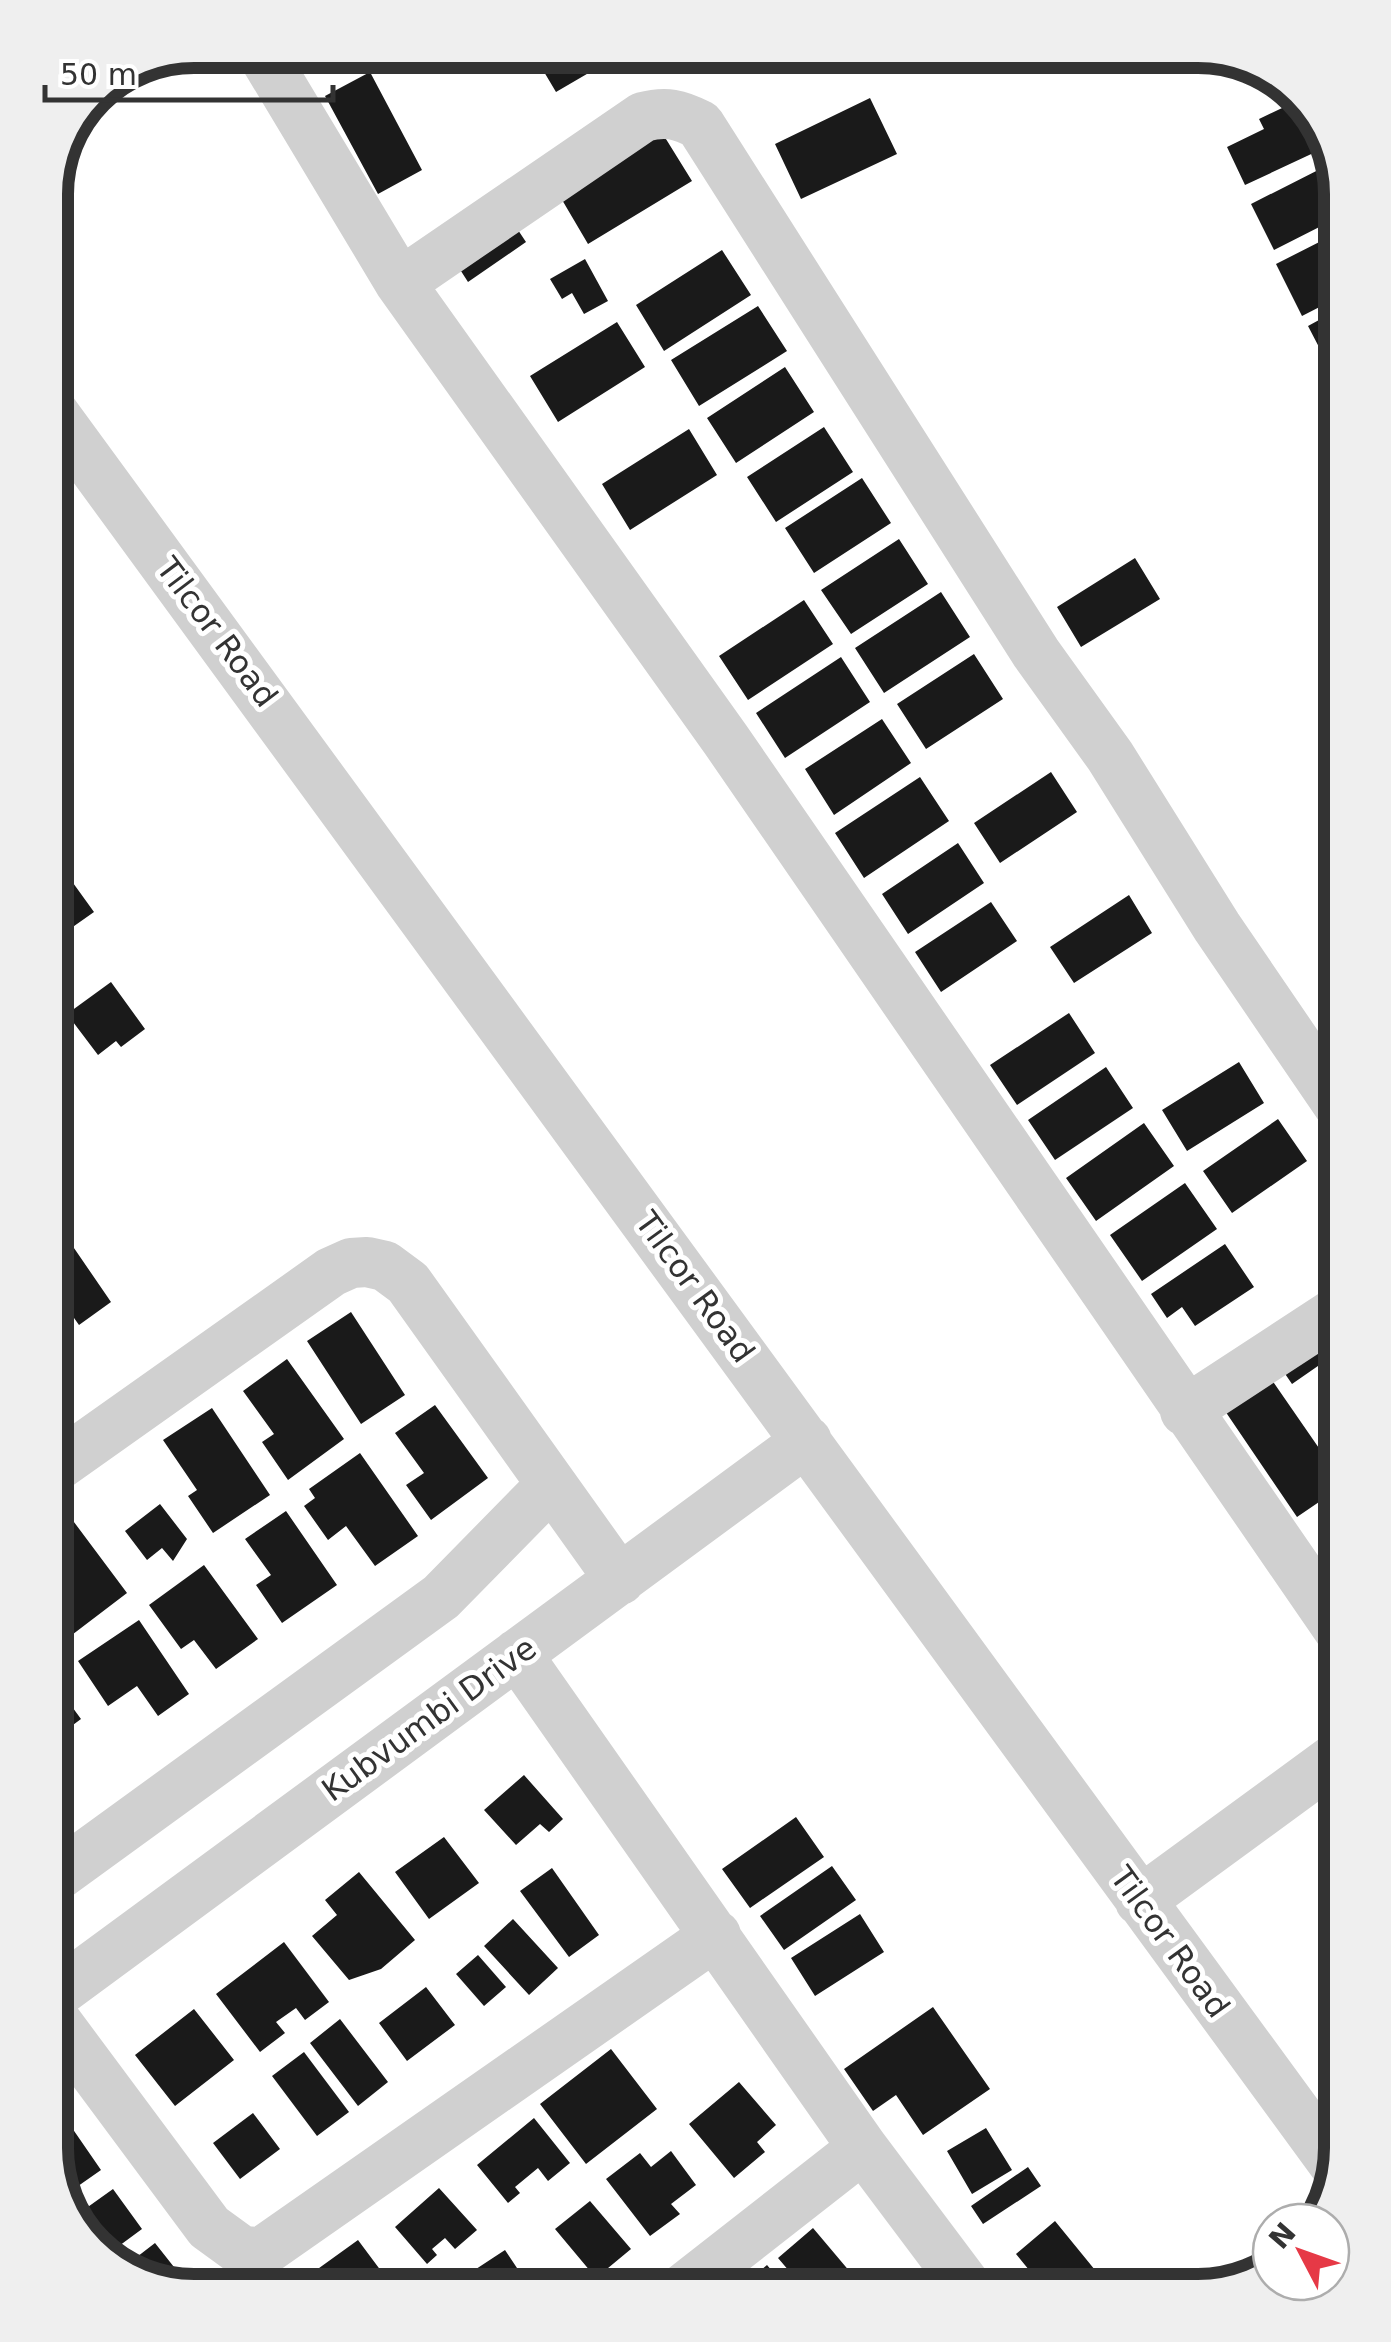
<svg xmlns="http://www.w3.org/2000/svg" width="1391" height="2342" viewBox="0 0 1391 2342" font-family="'DejaVu Sans',sans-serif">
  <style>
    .building { fill: #1a1a1a }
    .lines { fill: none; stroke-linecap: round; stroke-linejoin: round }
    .minor { stroke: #d0d0d0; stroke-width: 50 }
    .labels { text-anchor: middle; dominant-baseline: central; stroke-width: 10; stroke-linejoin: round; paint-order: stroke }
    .street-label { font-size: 32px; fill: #333; stroke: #fff }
    .rim { fill: none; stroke: #333; stroke-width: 12 }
  </style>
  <rect width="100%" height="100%" fill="#fff"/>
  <path class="building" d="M531,50H596L604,64L556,92Z
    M729,50H782L740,71Z
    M370,72L422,170L378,194L325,96Z
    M870,98L897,154L801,199L775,144Z
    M1299,100L1322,149L1245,185L1227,147L1264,129L1259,119Z
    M661,131L692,181L588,244L558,193Z
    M1332,163L1341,193V216L1274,250L1251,204Z
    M510,218L526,242L468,282L452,257Z
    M1341,231V296L1302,316L1276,264Z
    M722,250L751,295L664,351L636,305Z
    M585,259L608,301L584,314L572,293L562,299L550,279Z
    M758,306L787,351L699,406L671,360Z
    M1341,308V369L1333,374L1308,326Z
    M617,322L645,367L558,422L530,376Z
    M785,367L814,412L736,463L707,418Z
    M824,427L853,472L776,522L747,477Z
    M689,429L717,475L630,530L602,484Z
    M862,478L891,523L814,573L785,528Z
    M899,539L928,584L851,634L821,590Z
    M1135,558L1160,599L1081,647L1057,607Z
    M941,592L970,637L884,693L855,648Z
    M804,600L833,644L748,700L719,656Z
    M974,654L1003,699L926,749L897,704Z
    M841,657L870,702L785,758L756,713Z
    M882,719L911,763L834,815L805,769Z
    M1051,772L1077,812L1000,863L974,823Z
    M920,777L949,821L864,878L835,833Z
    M958,843L984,883L908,934L882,894Z
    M50,851L94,912L50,943Z
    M1129,895L1152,933L1074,983L1050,947Z
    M991,902L1017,941L941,992L915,952Z
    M111,982L145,1029L121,1047L116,1041L98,1055L67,1014Z
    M1069,1013L1095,1053L1017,1105L990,1065Z
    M50,1034L69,1043L50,1080Z
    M1239,1062L1264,1103L1187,1151L1162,1110Z
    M1106,1067L1133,1108L1055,1160L1028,1120Z
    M1278,1119L1307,1161L1232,1213L1203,1171Z
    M1144,1123L1174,1166L1096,1221L1066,1178Z
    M1185,1183L1217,1229L1142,1281L1110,1235Z
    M63,1232L111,1302L79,1325L62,1301L50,1310V1241Z
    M1225,1244L1254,1287L1195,1326L1182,1307L1167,1318L1151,1294Z
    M351,1312L405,1395L361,1424L307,1341Z
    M1328,1332L1341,1350L1292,1384L1279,1365Z
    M287,1359L344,1439L288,1480L262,1442L274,1434L243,1391Z
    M1267,1373L1341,1480V1487L1297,1517L1221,1405Z
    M435,1405L488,1478L431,1520L406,1485L424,1473L395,1433Z
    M212,1408L270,1495L213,1533L188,1496L197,1490L163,1440Z
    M360,1453L418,1536L375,1566L346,1526L328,1540L304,1506L315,1498L309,1489Z
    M160,1504L187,1539L173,1561L162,1548L147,1560L125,1531Z
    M286,1511L337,1585L282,1623L256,1585L271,1575L245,1539Z
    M68,1514L127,1593L60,1644L50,1631V1527Z
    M204,1565L258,1639L216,1669L194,1640L181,1649L149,1605Z
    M139,1620L189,1694L158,1716L137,1686L108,1706L78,1661Z
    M56,1685L81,1719L50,1742V1690Z
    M524,1775L563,1819L549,1832L540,1824L516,1845L484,1810Z
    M796,1817L824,1857L750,1908L722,1869Z
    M444,1837L479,1883L429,1919L395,1872Z
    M832,1866L856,1900L784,1950L760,1916Z
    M552,1868L599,1935L569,1957L520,1891Z
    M359,1872L415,1940L381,1969L349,1980L312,1936L337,1915L325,1900Z
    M860,1914L884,1952L815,1996L791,1958Z
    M513,1919L558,1968L529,1995L484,1946Z
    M284,1942L329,2002L305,2020L296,2008L276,2022L285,2033L260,2052L216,1994Z
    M478,1955L506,1987L484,2006L456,1974Z
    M426,1987L455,2025L407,2061L379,2023Z
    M933,2007L990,2089L923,2135L896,2095L873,2111L844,2069Z
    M194,2009L234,2060L175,2106L135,2055Z
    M340,2019L388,2082L358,2106L310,2043Z
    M611,2049L657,2109L586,2164L540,2104Z
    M304,2052L349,2112L317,2136L272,2076Z
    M739,2082L776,2125L757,2142L765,2152L734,2178L689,2124Z
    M50,2096L101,2170L61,2198L50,2149Z
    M253,2113L280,2149L240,2179L213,2143Z
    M534,2118L570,2163L548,2181L538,2168L515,2187L520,2193L508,2203L477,2165Z
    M986,2128L1012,2170L972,2194L947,2151Z
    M671,2151L696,2185L671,2204L680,2214L650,2236L606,2179L640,2153L651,2167Z
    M1028,2167L1041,2186L983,2224L971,2206Z
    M439,2188L477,2230L455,2249L445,2238L432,2249L437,2255L427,2264L395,2227Z
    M113,2189L142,2229L104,2257L71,2219Z
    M590,2201L631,2249L596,2278L555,2229Z
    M1055,2221L1095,2270L1069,2292H1047L1016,2254Z
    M813,2228L867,2292H807L778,2258Z
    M358,2240L393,2287L386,2292H320L308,2276Z
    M155,2243L185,2281L175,2289L120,2270Z
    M505,2250L533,2292H481L485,2289L473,2271Z
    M767,2265L790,2292H735Z"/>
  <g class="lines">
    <path class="minor" d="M260,50L400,283L726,740L1341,1633
      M400,283L643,117C666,111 679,114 700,125L1036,653L1110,756L1217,927L1341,1109
      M50,408L1336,2167
      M1185,1411L1341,1309
      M50,1471L331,1272L351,1263L367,1262L385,1266L408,1283L620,1580
      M517,1654L863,2148L971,2292
      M50,1881L441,1597L550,1486
      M1140,1901L1341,1754
      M50,1998L807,1441
      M50,2013L209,2227L242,2251L262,2252L716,1935
      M679,2292L863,2148"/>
  </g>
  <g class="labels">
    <g class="street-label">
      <text transform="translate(217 632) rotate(53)">Tilcor Road</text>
      <text transform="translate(695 1287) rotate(54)">Tilcor Road</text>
      <text transform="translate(429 1719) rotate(-36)">Kubvumbi Drive</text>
      <text transform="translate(1170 1942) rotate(54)">Tilcor Road</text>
    </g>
  </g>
  <path d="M0 0H1391V2342H0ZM194 68H1198A126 126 0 0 1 1324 194V2148A126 126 0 0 1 1198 2274H194A126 126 0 0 1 68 2148V194A126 126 0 0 1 194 68Z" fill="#efefef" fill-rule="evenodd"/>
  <path class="rim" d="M194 68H1198A126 126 0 0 1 1324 194V2148A126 126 0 0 1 1198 2274H194A126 126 0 0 1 68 2148V194A126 126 0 0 1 194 68Z"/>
  <g transform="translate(1301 2252) rotate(311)"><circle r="48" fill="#ffffff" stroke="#adadad" stroke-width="2.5"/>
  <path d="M0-8L18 38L0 25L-18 38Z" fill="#e63946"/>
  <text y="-15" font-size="28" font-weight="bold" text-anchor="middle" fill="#333333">N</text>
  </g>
  <path d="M45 85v15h288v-15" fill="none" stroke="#333333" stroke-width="5"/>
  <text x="60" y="85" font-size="30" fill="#333333" stroke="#ffffff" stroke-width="8" paint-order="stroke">50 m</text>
</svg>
